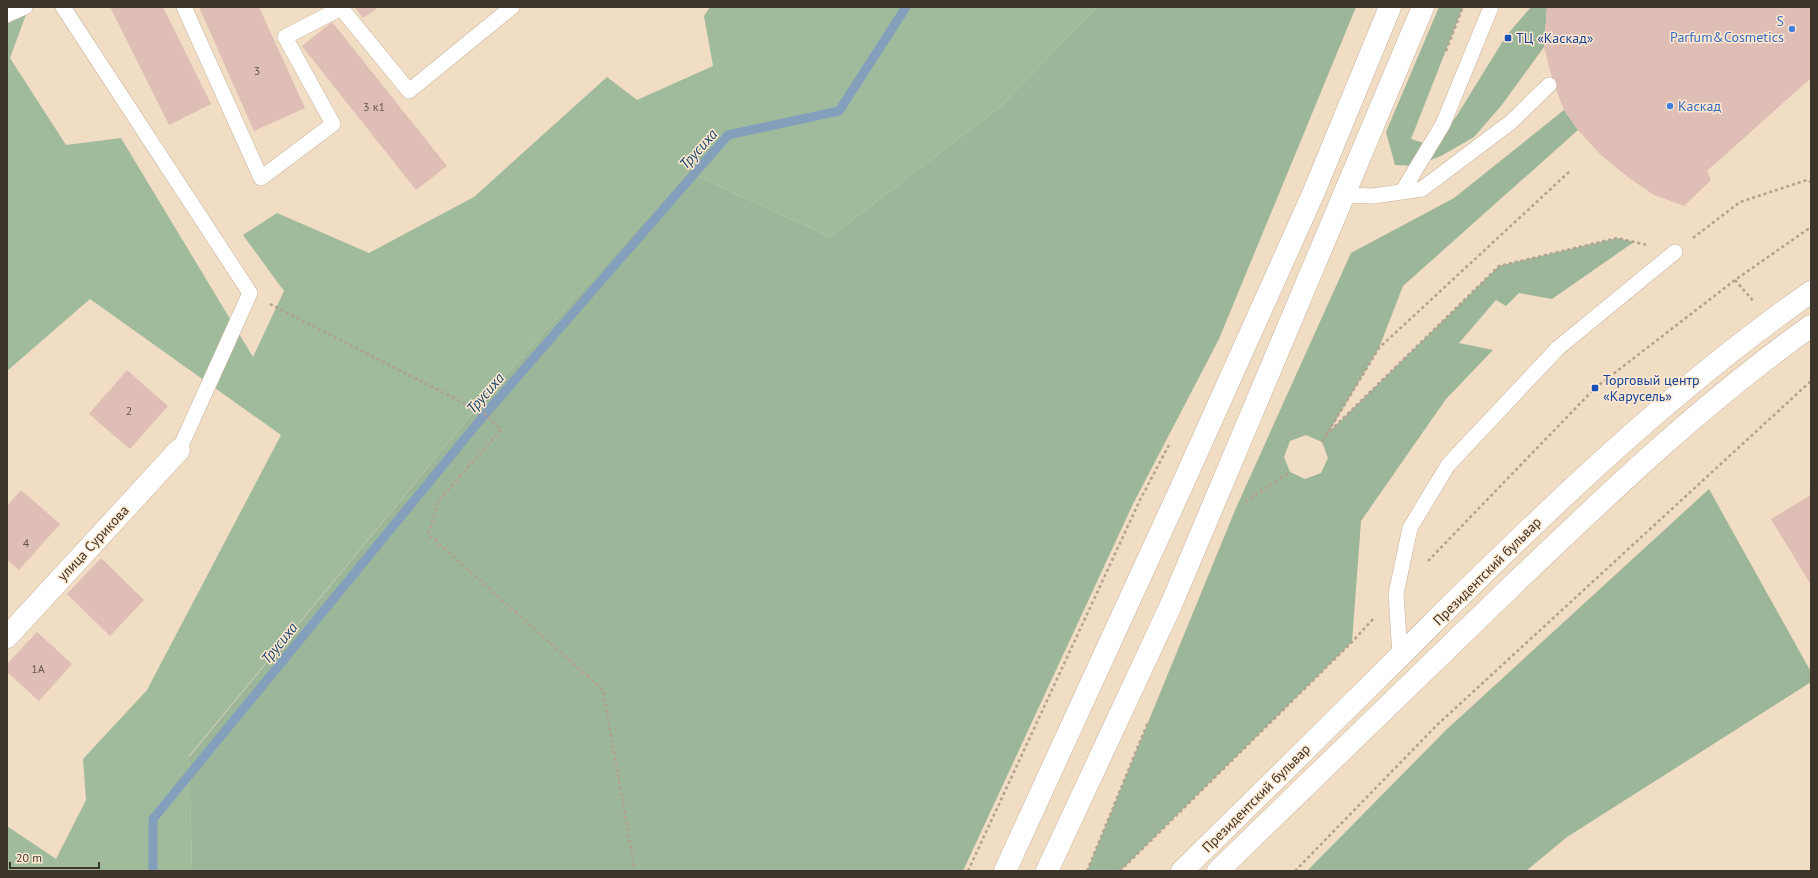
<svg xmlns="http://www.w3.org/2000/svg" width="1818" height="878" viewBox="0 0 1818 878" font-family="'PT Sans',sans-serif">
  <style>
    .green { fill: #9cb699; fill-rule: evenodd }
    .forest { fill: #9fbb9c }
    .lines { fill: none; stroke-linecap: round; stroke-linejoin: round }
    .stream { stroke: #839fbc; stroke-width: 9 }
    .building { fill: #dfbeb6 }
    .lane-casing { stroke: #c8b49d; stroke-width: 16 }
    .street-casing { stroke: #c8b49d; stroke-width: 23 }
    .secondary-casing { stroke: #c8b49d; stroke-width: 23 }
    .path { stroke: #b2a18f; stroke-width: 2.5; stroke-dasharray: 3 3; stroke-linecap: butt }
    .lane { stroke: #fff; stroke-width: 15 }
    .street { stroke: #fff; stroke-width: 22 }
    .secondary { stroke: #fff; stroke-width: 22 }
    .shop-dot { fill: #3f7fe0; stroke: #ffe9d1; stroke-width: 1.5 }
    .transit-dot { fill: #1a4fb4; stroke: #ffe9d1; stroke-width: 1.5 }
    .labels { text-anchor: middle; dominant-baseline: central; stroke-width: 3; stroke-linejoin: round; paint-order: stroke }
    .number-label { font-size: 12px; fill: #65564d }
    .shop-label { font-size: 14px; fill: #366cbe; stroke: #ffe9d1; text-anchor: end }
    .transit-label { font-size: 14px; fill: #164399; stroke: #ffe9d1; text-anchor: start }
    .street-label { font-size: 14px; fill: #3c332a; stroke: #ffe9d1 }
    .water-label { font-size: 15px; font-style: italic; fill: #1c476f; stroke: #ffe9d1 }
  </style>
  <rect width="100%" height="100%" fill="#f1dcc4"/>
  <path class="green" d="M1097,7H1356L1219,339L1133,504L963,871H192L189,757L486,397L688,172L830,237L1000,107Z
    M1439,7H1463L1411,139L1424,143L1436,139L1456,117L1506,36L1531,7H1547L1544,47L1501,106L1474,137L1441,156L1415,166L1395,165L1386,132Z
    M1564,110L1578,130L1403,286L1379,348L1328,433L1499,266L1617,238L1634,242L1552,299L1519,293L1506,306L1496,300L1459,343L1493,350L1446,399L1361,521L1352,642L1120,871H1087L1236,508L1351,253L1454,198ZM1306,435L1322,442L1328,458L1321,473L1305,479L1290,472L1284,457L1290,441Z
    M1709,489L1811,672V682L1567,837L1526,871H1307L1446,730Z"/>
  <path class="forest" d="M710,7H1097L1000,107L830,237L688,172L486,397L189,756L192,871H7V826L56,859L86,800L83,759L147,690L281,435L90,299L7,371V24L27,12L10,58L66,145L121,138L253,357L284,291L243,235L277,213L369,253L474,197L607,77L637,100L713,66L704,16Z"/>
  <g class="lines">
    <path class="stream" d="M153,871V819L485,414L728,135L839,111L906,7"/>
  </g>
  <path class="building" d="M110,7H163L211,104L169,125Z
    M199,7H259L305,108L254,131Z
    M355,7H379L363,18Z
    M1547,7H1811V78L1707,171L1711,180L1684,206L1654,195L1625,175L1600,154L1578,130L1564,110L1553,81L1544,47Z
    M332,22L447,166L416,190L302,46Z
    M127,370L168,406L130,449L89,414Z
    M21,490L60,524L19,570L7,560V506Z
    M1811,495V585L1771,519Z
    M101,558L144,600L110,636L67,594Z
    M37,632L72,664L39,701L7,672V664Z"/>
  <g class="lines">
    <defs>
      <path id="lane" d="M63,7L250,293L179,450
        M184,7L261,178L333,124L285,37L341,8L409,91L512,7
        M7,15L25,7
        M1402,192L1443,124L1491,7
        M1345,195L1373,196L1422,189L1511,122L1549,85
        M1400,656L1396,594L1410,528L1448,465L1558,348L1675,252"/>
      <path id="street" d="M7,637L179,450"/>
      <path id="secondary" d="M1005,871L1180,490L1313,194L1390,7
        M1047,871L1171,605L1423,7
        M1182,871C1264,791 1346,710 1427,629C1548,509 1671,390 1811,292
        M1218,871C1317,775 1415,679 1515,583C1609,493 1704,402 1811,326"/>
    </defs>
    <use href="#lane" class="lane-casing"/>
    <use href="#street" class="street-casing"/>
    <use href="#secondary" class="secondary-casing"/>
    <path class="path" d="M1446,51L1463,7
      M1693,238L1740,202L1807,180L1811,182
      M1735,280L1754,302
      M270,304L485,414L501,430L439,500L428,534L603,690L635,871
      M1326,435L1499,266L1617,238L1647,245
      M1322,442L1379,348L1570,171
      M1245,502L1290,472
      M1428,561L1595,388L1735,280L1811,227
      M968,871L1140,500L1170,443
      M1087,871L1148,722
      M1120,871L1352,642L1374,618
      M1295,871L1437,725L1811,381"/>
    <use href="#lane" class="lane"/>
    <use href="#street" class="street"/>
    <use href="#secondary" class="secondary"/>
  </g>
  <g class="shop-dot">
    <circle cx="1792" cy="29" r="4"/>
    <circle cx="1670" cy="106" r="4"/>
  </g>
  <g class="transit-dot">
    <rect x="1504" y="34" width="8" height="8" rx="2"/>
    <rect x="1591" y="384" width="8" height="8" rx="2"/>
  </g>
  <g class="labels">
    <g class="number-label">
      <text x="257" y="70">3</text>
      <text x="374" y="106">3 к1</text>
      <text x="129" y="410">2</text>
      <text x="26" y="542">4</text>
      <text x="38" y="668">1А</text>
    </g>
    <g class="shop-label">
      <text x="1784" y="21">S<tspan x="1784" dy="16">Parfum&amp;Cosmetics</tspan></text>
      <text x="1678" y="106" text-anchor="start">Каскад</text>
    </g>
    <g class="transit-label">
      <text x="1516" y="38">ТЦ «Каскад»</text>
      <text x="1603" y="380">Торговый центр<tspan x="1603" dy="16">«Карусель»</tspan></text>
    </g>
    <g class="street-label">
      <text transform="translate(93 543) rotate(-47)">улица Сурикова</text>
      <text transform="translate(1487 571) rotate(-45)">Президентский бульвар</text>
      <text transform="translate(1256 798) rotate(-45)">Президентский бульвар</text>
    </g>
    <g class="water-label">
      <text transform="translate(698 149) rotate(-48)">Трусиха</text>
      <text transform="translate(485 393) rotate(-49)">Трусиха</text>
      <text transform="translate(279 643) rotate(-51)">Трусиха</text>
    </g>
  </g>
  <rect width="1818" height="878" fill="none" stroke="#3c332a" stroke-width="16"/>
  <path d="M10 862v6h89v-6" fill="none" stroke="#3c332a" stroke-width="2"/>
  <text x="16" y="862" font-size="12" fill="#3c332a" stroke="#ffe9d1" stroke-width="3" paint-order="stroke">20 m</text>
</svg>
